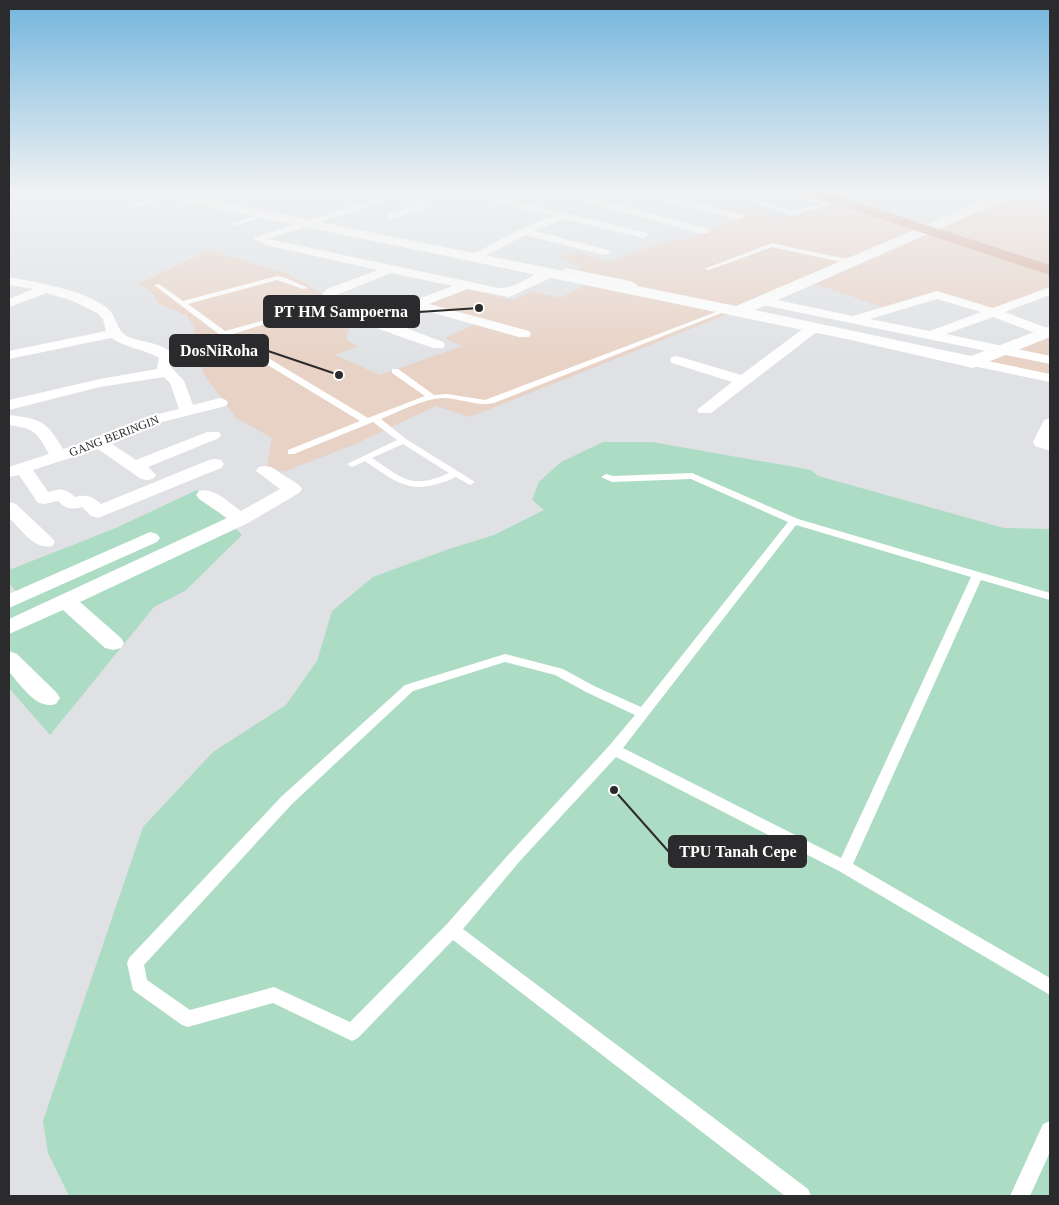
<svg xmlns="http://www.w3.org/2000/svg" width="1059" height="1205" viewBox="0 0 1059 1205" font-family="'Times New Roman',serif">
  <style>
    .built { fill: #d3d8e3 }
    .industrial { fill: #e8d2c5 }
    .green { fill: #acdcc4 }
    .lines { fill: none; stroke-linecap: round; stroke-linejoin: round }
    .service { fill: #fff; fill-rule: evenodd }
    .minor { fill: #fff; fill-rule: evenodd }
    .tertiary { fill: #fff; fill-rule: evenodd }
    .primary { fill: #d7a996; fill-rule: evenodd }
    .labels { text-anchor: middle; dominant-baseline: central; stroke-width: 4.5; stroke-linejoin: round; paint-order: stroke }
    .far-street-label { font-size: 12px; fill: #2b2b2d; stroke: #fff }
    .leader { fill: none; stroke: #2b2b2d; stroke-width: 2 }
    .callout-dot { fill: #2b2b2d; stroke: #fff; stroke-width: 2 }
    .callout { fill: #2b2b2d; stroke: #2b2b2d; stroke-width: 2 }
    .callout-label { font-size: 16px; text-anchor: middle; font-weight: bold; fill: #fff }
  </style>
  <rect width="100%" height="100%" fill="#dfe1e4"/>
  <path class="built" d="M52,193H153L80,207Z
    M688,193H805L844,206L779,219L751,207L730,211Z
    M1018,193H1050V213L1007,198Z"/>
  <path class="industrial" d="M988,193H1018L1008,198L1050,213V288L986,310L934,292L886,308L814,284L728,314L470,417L436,406L353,445L283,472L267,466L272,438L236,418L205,376L191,341L195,328L186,315L159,304L151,291L138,284L209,250L288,274L321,293L351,324L346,339L357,347L335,355L380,375L462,346L445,338L477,323L421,306L462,288L513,300L532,291L560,298L591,282L560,275L583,267L558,258L576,252L607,262L676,239L683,241L740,218L730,211L751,207L779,219L844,206L929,235L1006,198Z
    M1050,330V378L979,362L1000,350Z"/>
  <path class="green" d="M603,442H652L811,470L818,476L1004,528L1050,529V1196H69L48,1153L43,1121L143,827L213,752L286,705L317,661L332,611L373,577L446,550L494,535L544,510L532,500L539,482L561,462Z
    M197,490L242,535L185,591L154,607L50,735L9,688V598L18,594L9,583V570L116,528Z"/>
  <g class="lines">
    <path class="service" d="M128,193H135L136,194L133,196Z
      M727,193H734L791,211L821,205L789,193H795L830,205L791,215Z
      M175,194L177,197L136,206L133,204Z
      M265,213L267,216L232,226L229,224Z
      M772,243L851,260L854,262L851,264L772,247L709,270L704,269Z
      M566,268L630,281L638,285L631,292L628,290L631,286L628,285L564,271L563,270Z
      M277,276L286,278L308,288L303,289L277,280L188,304L225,331L316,306V308L230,335L368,418L425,396L392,373V369H398L434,395L447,394L485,400L724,309L729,310L494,403C476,407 461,398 443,398C422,399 401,411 381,419L406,439L475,482L470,485L456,477C413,496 401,486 365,461L352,467L347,464L397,440L373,422L294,454H288V450L360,421L228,341L154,285L159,284L183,301ZM403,444L449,473C412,490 403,479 372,458Z
      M692,473L798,519L1050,593V600L981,580L853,864L1050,978V995L839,871L616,757L519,862L463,929L808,1189L811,1196H785L453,940L358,1038L352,1041L273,1003L188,1027L182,1025L133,990L127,963L129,958L282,796L405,685L505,654L563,669L594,686L641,707L788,522L691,479L612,482L601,477L606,474L613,476ZM796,525L971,577L841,858L623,748ZM505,662L555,675L586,692L635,715L609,746L509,854L446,925L350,1022L274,987L190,1010L147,980L144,965L292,804L413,691Z
      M1050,1121V1152L1030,1196H1010L1043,1124Z"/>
    <path class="minor" d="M200,193H217L215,195L190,201L185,198Z
      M386,193H409L406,195L431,206L430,208L391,219L387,218V214L416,206L396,198L268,239L499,288C518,290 539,266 555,270L557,273L555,276L509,297L467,289L429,304L529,331L531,334L529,337H519L419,309L416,302L418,299L453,286L391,273L334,296L350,307L443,342L445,345L443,348H433C409,339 332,316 321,296L327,289L378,270L265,245L254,239L255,237L387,195Z
      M559,193H574L708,229L709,231L708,233H700L561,195Z
      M640,193H656L743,215L744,217L739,220L642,195Z
      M873,193H891L886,196L842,205L837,202L839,200Z
      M895,193H914L916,195L911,198L897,195Z
      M985,193H1003L1009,196L1004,199L987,195Z
      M491,195L647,233L648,235L643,238L564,219L535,231L608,250L610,252L608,254L604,255L525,235L478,260H470L468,258L470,256L520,229L553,216L488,200L486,198Z
      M9,277C38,283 83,289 107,308C118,317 116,332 129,337C143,343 164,342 174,356L171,367L184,381L193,405L220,398L226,400L228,403L226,406L158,423L112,444L136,460L207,432H219L221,435L219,438L148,467L156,475L153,479L147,480L141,479L98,449L33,470L48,492C61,488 65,488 75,497C87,494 92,496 101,504L209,460L215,459L221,460L224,464L221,468L98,518L91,516L82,507C71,510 66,509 58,501L44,504L38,503L19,475L9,477V467L49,454C36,431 35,429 9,425V415C42,419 46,421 63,449L94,439L146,417L179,409L170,383L164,377L100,387L9,410V400L100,379L157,369L159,358C144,349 126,348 111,338L9,359V351L106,331L103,319L97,313L73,301L47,293L9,307V299L33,289L9,285Z
      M1050,287V295L1005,312L1050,329V335H1041L993,317L946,334L1050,356V364L763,305L757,301L763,297L853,316L937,291L993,308ZM937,299L981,312L930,331L870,319Z
      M813,324L818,325L820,328L818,331L711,413H699L697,410L732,382L672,363L670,360L672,357L677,356L741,375L808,325Z
      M973,358L1050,374V382L968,365L966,362L968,359Z
      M1050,418V451L1035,446L1033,442L1044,420Z
      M265,466L271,467L299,485L302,489L299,493L248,523L80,602L121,638L124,643L121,648L113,650L105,648L63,610L9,634V619L227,518L199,499L196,495L199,491C214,487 229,503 241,511L280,489L256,471L259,467Z
      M9,502L16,504L52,538L55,542L52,546C34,550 21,529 9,518Z
      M150,532L157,534L160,538L157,542L9,608V594Z
      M9,651L17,654L56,692L60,698L56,704C36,710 22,686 9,672Z"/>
    <path class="tertiary" d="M155,193H178L736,306L1000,193H1016L1014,196L755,310L971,356L1050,326V337L973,368L851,340L161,197Z"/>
    <path class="primary" d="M809,193H827L1050,265V275L811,196Z"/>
  </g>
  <linearGradient id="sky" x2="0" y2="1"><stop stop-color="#72b5dd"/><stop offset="0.53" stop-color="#f1f2f3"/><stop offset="1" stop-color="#f1f2f3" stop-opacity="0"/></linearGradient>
  <rect width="1059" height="362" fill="url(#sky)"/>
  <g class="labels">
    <g class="far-street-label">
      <text transform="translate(114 436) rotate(-21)">GANG BERINGIN</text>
    </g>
  </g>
  <path class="leader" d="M479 308L419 312M339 375L268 351M614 790L669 852"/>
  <g class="callout-dot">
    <circle cx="479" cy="308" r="5"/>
    <circle cx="339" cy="375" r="5"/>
    <circle cx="614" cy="790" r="5"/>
  </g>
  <g class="callout">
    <rect x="264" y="296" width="155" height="31" rx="5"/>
    <rect x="170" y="335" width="98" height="31" rx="5"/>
    <rect x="669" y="836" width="137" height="31" rx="5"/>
  </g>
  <g class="callout-label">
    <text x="341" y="317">PT HM Sampoerna</text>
    <text x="219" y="356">DosNiRoha</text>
    <text x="738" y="857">TPU Tanah Cepe</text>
  </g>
  <rect width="1059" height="1205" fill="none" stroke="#2b2b2d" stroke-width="20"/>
</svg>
